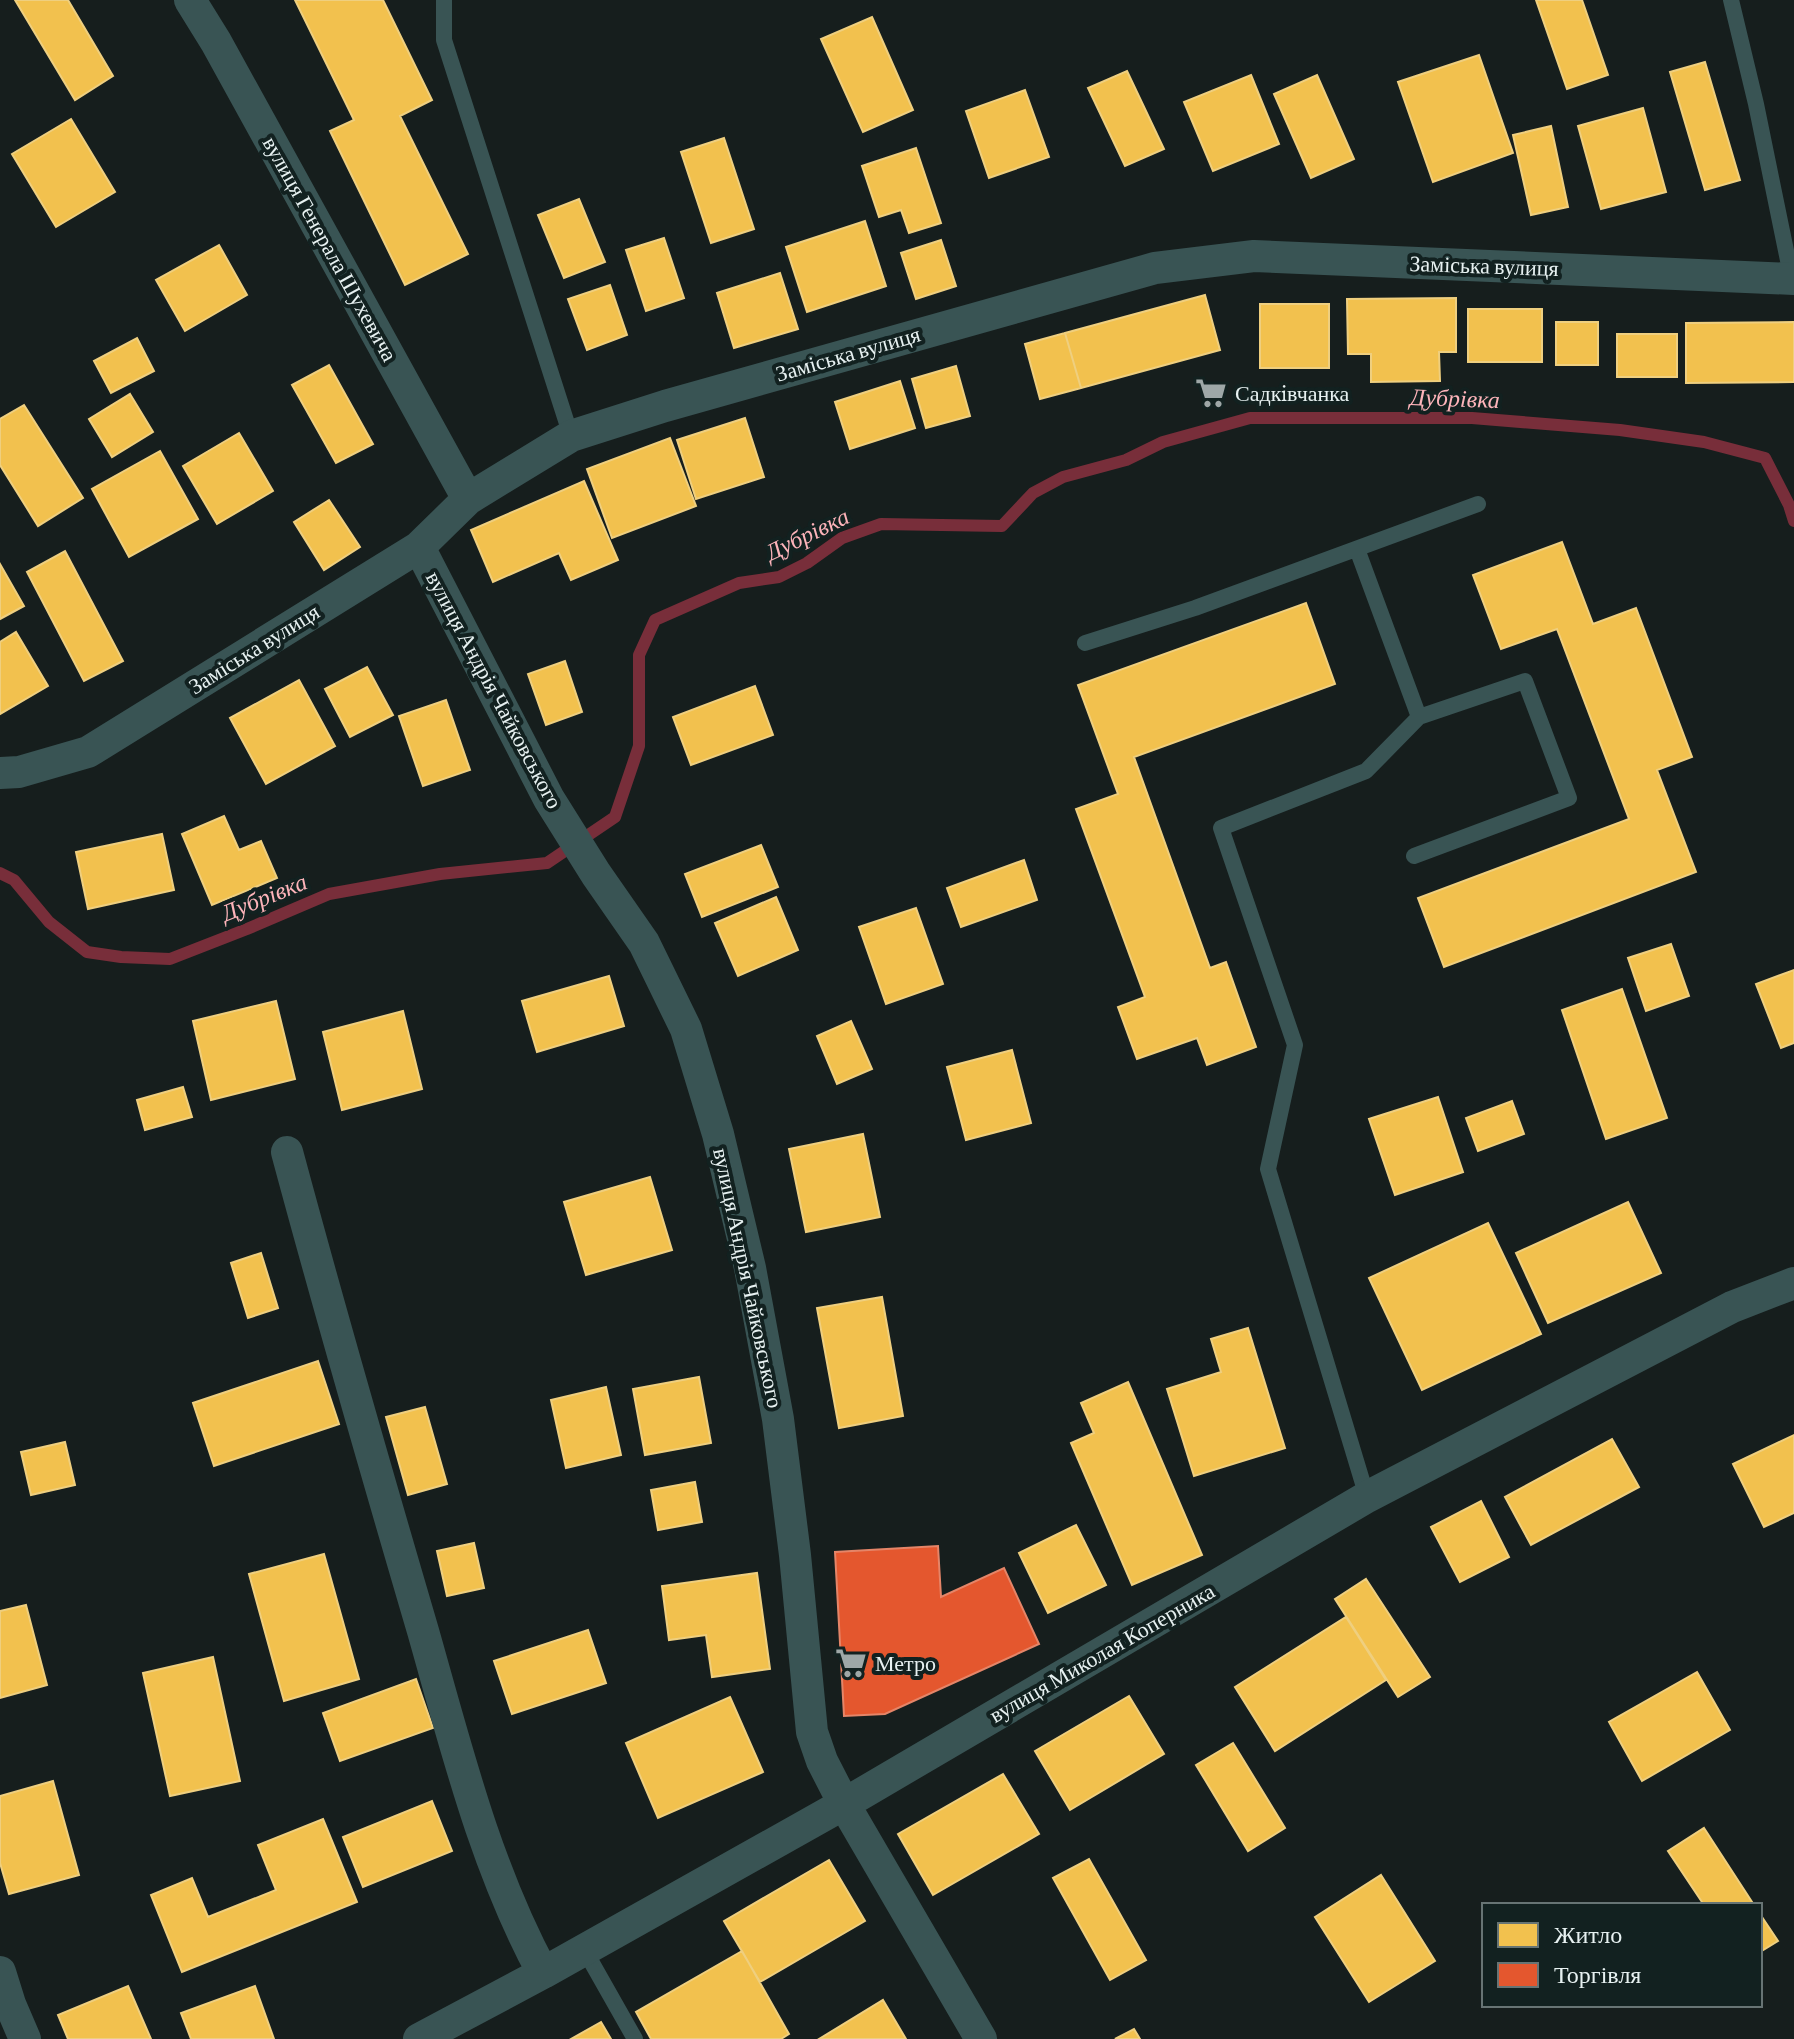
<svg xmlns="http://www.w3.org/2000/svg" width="1794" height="2039" viewBox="0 0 1794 2039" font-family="'Crimson Pro',serif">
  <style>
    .homes { fill: #f2c14e; stroke: #efcf7f; stroke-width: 2 }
    .shops { fill: #e4572e; stroke: #e58568; stroke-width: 2 }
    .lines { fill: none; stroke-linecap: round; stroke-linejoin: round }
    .stream { stroke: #782e3a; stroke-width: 12 }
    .lane { stroke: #395454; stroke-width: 16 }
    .street { stroke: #395454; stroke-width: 32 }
    .labels { text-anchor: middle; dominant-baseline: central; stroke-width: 8; stroke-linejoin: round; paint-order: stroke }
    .street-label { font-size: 22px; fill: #e7f1f1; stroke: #122120 }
    .poi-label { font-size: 22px; fill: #e7f1f1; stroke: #122120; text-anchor: start }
    .water-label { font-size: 24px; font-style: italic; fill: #fdb4ba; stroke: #122120 }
  </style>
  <rect width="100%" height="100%" fill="#161e1d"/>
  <path class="homes" d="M15,0H68L113,76L75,100Z
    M295,0H383L432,100L400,116L468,254L405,285L330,131L354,120Z
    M1536,0H1582L1608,75L1567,89Z
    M872,17L913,110L863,132L821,39Z
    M1479,55L1513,153L1433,182L1398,82Z
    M1705,62L1740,180L1705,190L1670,72Z
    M1127,71L1164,149L1125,166L1088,88Z
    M1251,75L1279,144L1213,171L1184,102Z
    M1317,75L1354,159L1311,178L1274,94Z
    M1025,90L1049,157L989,178L966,111Z
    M1643,108L1666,192L1601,209L1578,126Z
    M71,119L115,192L56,227L12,154Z
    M1551,126L1568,207L1531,215L1513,135Z
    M724,138L754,229L711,243L681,152Z
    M916,148L941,223L909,233L901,210L879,217L862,166Z
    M579,199L605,262L564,278L538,215Z
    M865,221L886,286L807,312L786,247Z
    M664,238L684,298L646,311L626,250Z
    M941,240L956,286L916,299L901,253Z
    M219,245L247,295L185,331L156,280Z
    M780,273L798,329L734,348L717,293Z
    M610,285L627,335L587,350L568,299Z
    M1205,295L1220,350L1081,388L1065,333Z
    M1456,298V352H1439L1440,381L1371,382V354H1348L1347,299Z
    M1260,304H1329V368H1260Z
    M1468,309H1542V362H1468Z
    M1556,322H1598V365H1556Z
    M1794,322V382L1686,383V323Z
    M1065,333L1081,388L1040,399L1025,344Z
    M1617,334H1677V377H1617Z
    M137,338L154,371L111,393L94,361Z
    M329,365L373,444L336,463L292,385Z
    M956,366L970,416L926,428L912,379Z
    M900,381L915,428L850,449L835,402Z
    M130,394L153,432L112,457L89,419Z
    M24,405L83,498L38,526L0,465V419Z
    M745,418L764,477L696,499L677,440Z
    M239,433L273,491L217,524L183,466Z
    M670,438L696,506L612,538L587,469Z
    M160,451L198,519L129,557L92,489Z
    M584,481L618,560L571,580L559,553L493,582L471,530Z
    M329,500L360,547L324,570L294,522Z
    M1562,542L1593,624L1636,608L1692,757L1657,770L1696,872L1444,967L1418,898L1629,819L1557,629L1501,649L1473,575Z
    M65,551L123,661L84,681L27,572Z
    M0,564L24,606L0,619Z
    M1306,603L1335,684L1134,757L1210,968L1226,962L1256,1047L1207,1065L1197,1038L1137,1059L1118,1007L1145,997L1076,809L1118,794L1078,685Z
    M16,632L48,686L0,714V642Z
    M565,661L582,712L546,725L528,674Z
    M367,667L393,715L350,737L325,689Z
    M299,680L335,746L266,784L230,718Z
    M755,686L773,735L691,765L673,717Z
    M446,700L470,770L423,786L399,716Z
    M224,816L239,850L261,841L277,878L212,905L182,834Z
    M162,834L174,890L88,909L76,852Z
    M761,845L778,887L702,917L685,874Z
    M1024,860L1037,900L961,927L947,888Z
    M776,897L798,950L738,976L715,923Z
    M916,908L943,984L886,1004L859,927Z
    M1671,944L1689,996L1646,1011L1628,958Z
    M1794,970V1043L1781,1048L1756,984Z
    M609,976L624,1026L537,1052L522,1001Z
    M1622,989L1667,1118L1606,1139L1562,1010Z
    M276,1001L295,1079L211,1100L193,1021Z
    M403,1011L422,1089L342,1110L323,1032Z
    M851,1021L872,1069L837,1084L817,1036Z
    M1012,1050L1031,1123L966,1140L947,1067Z
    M183,1087L192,1117L145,1130L137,1100Z
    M1438,1097L1463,1172L1395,1195L1369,1119Z
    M1512,1101L1524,1134L1478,1151L1466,1118Z
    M863,1134L880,1217L806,1232L789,1149Z
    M650,1177L672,1250L586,1275L564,1202Z
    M1628,1202L1661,1273L1548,1323L1516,1253Z
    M1488,1223L1541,1334L1422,1390L1369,1278Z
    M261,1253L278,1308L248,1318L231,1263Z
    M882,1297L903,1416L839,1428L817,1308Z
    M1248,1328L1285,1448L1194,1476L1167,1389L1221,1372L1211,1339Z
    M318,1361L339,1424L214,1466L193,1403Z
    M699,1377L711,1443L645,1455L633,1389Z
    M1128,1382L1202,1555L1132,1585L1071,1443L1094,1433L1081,1403Z
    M606,1387L621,1455L566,1468L551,1400Z
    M425,1407L447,1484L408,1495L386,1417Z
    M1794,1435V1513L1764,1527L1733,1464Z
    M1612,1439L1639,1487L1531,1545L1505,1497Z
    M65,1442L75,1485L31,1495L21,1452Z
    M695,1482L702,1522L658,1530L651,1490Z
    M1481,1501L1509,1557L1460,1582L1431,1527Z
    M1076,1525L1106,1585L1048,1613L1019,1553Z
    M474,1543L484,1588L447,1596L437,1551Z
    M324,1554L359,1679L284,1701L249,1574Z
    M757,1573L770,1669L712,1677L706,1635L669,1640L662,1586Z
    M1366,1579L1430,1677L1398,1697L1335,1599Z
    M26,1605L47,1685L0,1698V1611Z
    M1346,1617L1386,1680L1275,1751L1235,1687Z
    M588,1630L606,1683L512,1714L494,1661Z
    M213,1657L240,1781L170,1796L143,1673Z
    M1697,1672L1730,1730L1642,1781L1609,1722Z
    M416,1679L433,1728L340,1761L323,1713Z
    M1129,1696L1164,1754L1070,1810L1035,1751Z
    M730,1697L763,1772L658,1818L626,1743Z
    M1233,1743L1285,1828L1248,1851L1196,1765Z
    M1003,1774L1039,1834L933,1895L898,1834Z
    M53,1781L79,1875L9,1894L0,1863V1796Z
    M432,1801L452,1851L363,1887L343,1837Z
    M323,1819L357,1902L182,1972L151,1895L192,1878L208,1917L276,1890L258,1845Z
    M1704,1828L1754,1905H1704L1668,1851Z
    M1089,1859L1146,1960L1110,1980L1053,1878Z
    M829,1860L865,1921L760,1982L724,1921Z
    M1381,1875L1435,1961L1369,2002L1315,1917Z
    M1760,1914L1778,1941L1760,1952Z
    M742,1951L789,2034L781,2039H651L636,2012Z
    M128,1986L151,2039H68L58,2015Z
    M255,1986L274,2039H191L181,2013Z
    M883,2000L906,2039H819Z
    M601,2022L611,2039H571Z
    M1134,2029L1140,2039H1115Z"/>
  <path class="shops" d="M938,1546L941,1597L1004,1568L1039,1644L885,1714L844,1716L835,1552Z"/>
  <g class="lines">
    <path class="stream" d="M0,873L14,880L49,922L87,952L121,957L170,959L247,929L329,894L440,874L547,863L615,817L639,746V655L655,620L739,583L779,577L807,563L842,538L881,524L1002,526L1033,493L1063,477L1126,460L1163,442L1250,418H1472L1620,430L1704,442L1765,458L1789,505L1794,521"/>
    <path class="lane" d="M444,0V40L571,436
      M1731,0L1756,104L1792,280
      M1357,549L1419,717
      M1085,643L1195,608L1478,504
      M1367,1497L1268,1169L1295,1045L1221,828L1366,771L1419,717L1525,681L1569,798L1414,856
      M584,1949L635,2039"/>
    <path class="street" d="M190,0L216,42L468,499
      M419,547L549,799L596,874L644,943L686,1029L718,1134L750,1268L778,1419L795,1555L812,1732L822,1761L844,1804L981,2039
      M0,773L19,772L88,752L419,547L468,499L571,436L665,406L1155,268L1254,256L1794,279
      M287,1152C330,1312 376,1471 423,1631C456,1747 485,1866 543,1973
      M0,1972L10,2004L25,2039
      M419,2039L543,1973L844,1804L1367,1497L1732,1307L1794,1283"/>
  </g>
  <defs>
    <symbol id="supermarket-bare" viewBox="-9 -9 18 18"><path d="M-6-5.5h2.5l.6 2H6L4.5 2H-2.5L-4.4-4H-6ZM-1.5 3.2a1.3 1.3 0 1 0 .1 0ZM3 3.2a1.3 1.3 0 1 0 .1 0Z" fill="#9ea7a7" stroke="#122120" stroke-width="2.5" paint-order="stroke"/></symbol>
  </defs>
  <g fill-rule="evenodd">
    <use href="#supermarket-bare" x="1189" y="371" width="44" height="44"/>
    <use href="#supermarket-bare" x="829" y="1641" width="44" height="44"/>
  </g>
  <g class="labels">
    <g class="street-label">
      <text transform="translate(330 249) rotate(61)">вулиця Генерала Шухевича</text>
      <text transform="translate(1484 266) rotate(2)">Заміська вулиця</text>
      <text transform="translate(848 354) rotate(-16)">Заміська вулиця</text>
      <text transform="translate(254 649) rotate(-32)">Заміська вулиця</text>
      <text transform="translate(494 690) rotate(62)">вулиця Андрія Чайковського</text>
      <text transform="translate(748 1278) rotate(78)">вулиця Андрія Чайковського</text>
      <text transform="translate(1102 1653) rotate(-30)">вулиця Миколая Коперника</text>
    </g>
    <g class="poi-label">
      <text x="1235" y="393">Садкiвчанка</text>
      <text x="875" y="1663">Метро</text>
    </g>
    <g class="water-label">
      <text transform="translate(1455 398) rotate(2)">Дубрівка</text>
      <text transform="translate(807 534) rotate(-26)">Дубрівка</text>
      <text transform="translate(264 897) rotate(-22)">Дубрівка</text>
    </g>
  </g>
  <rect x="1482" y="1903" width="280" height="104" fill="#122120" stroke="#677474" stroke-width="2"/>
  <rect x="1498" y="1923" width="40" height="24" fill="#f2c14e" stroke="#677474" stroke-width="2"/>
  <text x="1554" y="1943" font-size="24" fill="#e7f1f1">Житло</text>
  <rect x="1498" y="1963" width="40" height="24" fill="#e4572e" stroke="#677474" stroke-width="2"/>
  <text x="1554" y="1983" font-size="24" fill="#e7f1f1">Торгівля</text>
</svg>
